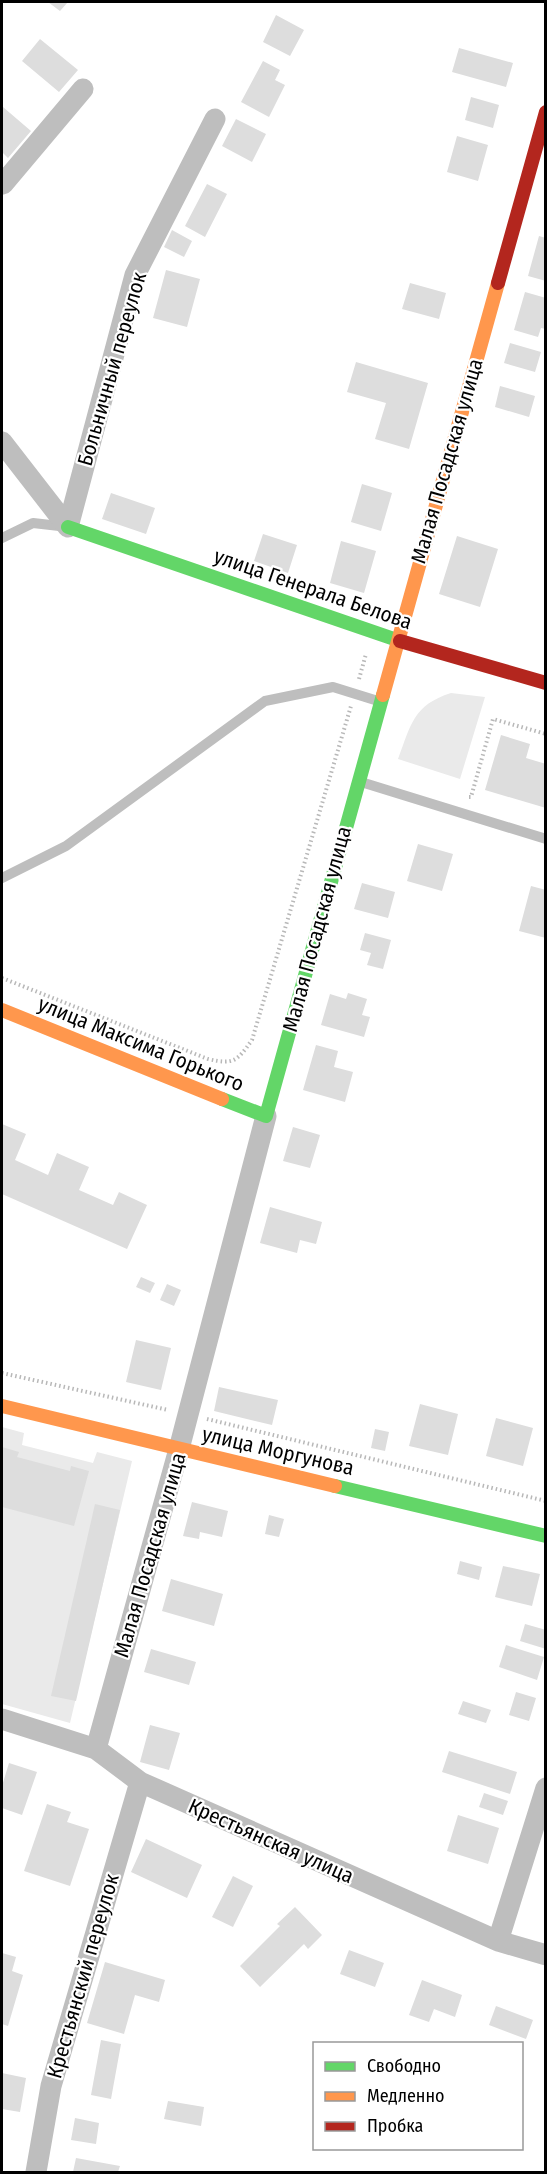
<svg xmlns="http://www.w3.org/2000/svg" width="547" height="2174" viewBox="0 0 547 2174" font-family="'Fira Sans Condensed',sans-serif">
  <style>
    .green { fill: #eaeaea }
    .building { fill: #ddd }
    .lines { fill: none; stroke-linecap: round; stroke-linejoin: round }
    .path { stroke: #b8b8b8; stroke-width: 4; stroke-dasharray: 1.5 3; stroke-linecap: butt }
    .lane { stroke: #bebebe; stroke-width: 10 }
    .street { stroke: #bebebe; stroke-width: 21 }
    .fast { stroke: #63d668; stroke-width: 14 }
    .slow { stroke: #ff974d; stroke-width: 14 }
    .jam { stroke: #b3261e; stroke-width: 14 }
    .labels { text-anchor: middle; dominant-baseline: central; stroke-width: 4.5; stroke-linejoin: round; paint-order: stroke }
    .street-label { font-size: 21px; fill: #000; stroke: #fff }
  </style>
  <rect width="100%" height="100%" fill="#fff"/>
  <path class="green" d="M451,693L485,697L460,779L398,759C411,725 413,705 451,693Z
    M2,1427L24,1433L22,1445L93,1463L97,1452L132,1461L70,1723L2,1704Z"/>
  <path class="building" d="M48,2H68L60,11Z
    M276,15L304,30L290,56L263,42Z
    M40,39L78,70L59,92L22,61Z
    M459,48L513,63L506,87L452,72Z
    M263,61L280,70L275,80L285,85L269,117L241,102Z
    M471,97L499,105L493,128L465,120Z
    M3,107L31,131L8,158L2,152Z
    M236,119L266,134L252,162L222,146Z
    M457,136L488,145L478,181L447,172Z
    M207,184L227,194L205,237L185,226Z
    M172,230L192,241L184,257L164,247Z
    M539,236L546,238V281L528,276Z
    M166,270L200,279L187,327L153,318Z
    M410,283L446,293L439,319L402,309Z
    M525,292L546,298V329L541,328L538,337L514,330Z
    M510,343L541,352L535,372L504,363Z
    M356,362L428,383L409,449L375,439L386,403L347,392Z
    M500,386L535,396L529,417L495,407Z
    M362,484L392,493L381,531L351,522Z
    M111,493L155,508L146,534L102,519Z
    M263,534L297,545L288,573L254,561Z
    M457,536L498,549L480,607L439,594Z
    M341,541L376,551L364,593L330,583Z
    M501,735L530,744L526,758L546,764V808L485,790Z
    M418,844L453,854L442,891L407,881Z
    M362,883L395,892L388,918L354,909Z
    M531,886L546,890V938L519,931Z
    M365,933L391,940L383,969L367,965L371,953L360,950Z
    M348,993L367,999L362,1015L370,1017L364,1037L321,1025L330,994L346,999Z
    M316,1045L338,1051L334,1067L353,1072L345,1102L303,1090Z
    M2,1124L26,1134L15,1160L48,1175L57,1153L89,1167L79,1190L113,1205L119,1192L147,1205L127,1249L2,1194Z
    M293,1127L320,1135L310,1168L283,1161Z
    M270,1207L322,1222L316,1244L300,1240L297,1253L260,1243Z
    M141,1277L155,1283L150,1293L136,1287Z
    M167,1284L181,1290L174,1306L160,1300Z
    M136,1340L171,1348L161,1390L126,1382Z
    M219,1387L278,1400L272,1425L214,1411Z
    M420,1404L458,1414L448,1455L409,1446Z
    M496,1418L533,1428L523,1466L486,1456Z
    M375,1429L389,1432L385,1451L371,1448Z
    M2,1447L19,1452L17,1457L70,1471L71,1466L89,1471L74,1526L2,1507Z
    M192,1502L228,1511L222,1537L200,1532L199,1539L183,1536Z
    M95,1504L120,1510L76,1701L51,1696Z
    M269,1515L284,1519L279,1537L265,1534Z
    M460,1561L482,1567L479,1580L457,1574Z
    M503,1566L540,1574L532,1606L495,1597Z
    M171,1579L223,1594L214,1626L162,1611Z
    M525,1624L546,1630V1649L520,1641Z
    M506,1645L544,1657L537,1680L499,1667Z
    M151,1649L196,1662L189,1685L144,1672Z
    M516,1692L536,1698L529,1721L509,1715Z
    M463,1701L491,1710L486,1723L458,1714Z
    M150,1725L180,1733L169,1770L140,1762Z
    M449,1751L517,1772L510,1794L442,1772Z
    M9,1763L37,1772L22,1815L2,1808V1786Z
    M484,1793L508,1801L503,1815L479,1807Z
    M47,1804L71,1812L67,1822L89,1829L70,1886L24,1871Z
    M458,1815L499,1828L488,1864L447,1851Z
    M146,1839L202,1865L187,1898L131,1872Z
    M233,1876L253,1886L233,1927L212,1917Z
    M295,1907L322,1935L308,1949L304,1944L260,1987L240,1966L280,1926L277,1924Z
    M349,1950L384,1963L375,1987L340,1974Z
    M2,1953L16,1957L12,1971L23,1975L8,2026L2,2024Z
    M105,1962L165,1980L159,2002L135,1995L124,2034L87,2023Z
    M422,1980L462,1995L455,2017L434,2009L429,2022L409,2015Z
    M496,2006L533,2020L526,2039L489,2025Z
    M101,2040L121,2044L111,2099L91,2095Z
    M2,2073L26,2078L20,2112L2,2109Z
    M168,2101L204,2107L201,2126L164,2119Z
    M75,2118L99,2123L96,2144L71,2140Z
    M76,2158L120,2166L118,2172H73Z"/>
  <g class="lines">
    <path class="path" d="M359,679L366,654
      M469,797H471L493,719L546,734
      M2,978L208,1059C234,1065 237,1061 252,1040L351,706
      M2,1373L168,1410
      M207,1419L546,1501"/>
    <path class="lane" d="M2,538L33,523L68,527
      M361,782L546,839
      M2,878L66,846L265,701L333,687L378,701"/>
    <path class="street" d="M3,184L83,89
      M2,442L68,527
      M68,527L135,275L215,119
      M2,1719L96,1749L140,1782L498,1941L546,1955
      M96,1749L179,1449L266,1116
      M498,1941L546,1788
      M36,2172L51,2086L140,1782"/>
    <path class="fast" d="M68,527L400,641
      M222,1099L266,1116L383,695
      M335,1486L546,1536"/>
    <path class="slow" d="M383,695L498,283
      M2,1010L222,1099
      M2,1406L335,1486"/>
    <path class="jam" d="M498,283L546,112
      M400,641L546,683"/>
  </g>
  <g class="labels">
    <g class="street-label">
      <text transform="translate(112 369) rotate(-74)">Больничный переулок</text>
      <text transform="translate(447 461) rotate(-74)">Малая Посадская улица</text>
      <text transform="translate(313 589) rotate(19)">улица Генерала Белова</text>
      <text transform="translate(317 929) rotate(-75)">Малая Посадская улица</text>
      <text transform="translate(141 1044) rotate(22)">улица Максима Горького</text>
      <text transform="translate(278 1451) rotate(13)">улица Моргунова</text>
      <text transform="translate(150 1555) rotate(-74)">Малая Посадская улица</text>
      <text transform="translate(271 1841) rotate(24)">Крестьянская улица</text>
      <text transform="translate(83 1976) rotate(-74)">Крестьянский переулок</text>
    </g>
  </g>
  <rect width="547" height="2174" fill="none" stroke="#000000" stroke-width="6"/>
  <rect x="313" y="2042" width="210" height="108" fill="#ffffff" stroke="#999999" stroke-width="1.5"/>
  <rect x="325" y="2062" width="30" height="9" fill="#63d668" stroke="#999999" stroke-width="1.5"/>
  <text x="367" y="2072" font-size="18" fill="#000000">Свободно</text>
  <rect x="325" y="2092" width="30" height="9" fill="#ff974d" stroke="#999999" stroke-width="1.5"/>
  <text x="367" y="2102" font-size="18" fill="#000000">Медленно</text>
  <rect x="325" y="2122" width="30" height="9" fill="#b3261e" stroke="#999999" stroke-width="1.5"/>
  <text x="367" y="2132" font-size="18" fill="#000000">Пробка</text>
</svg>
